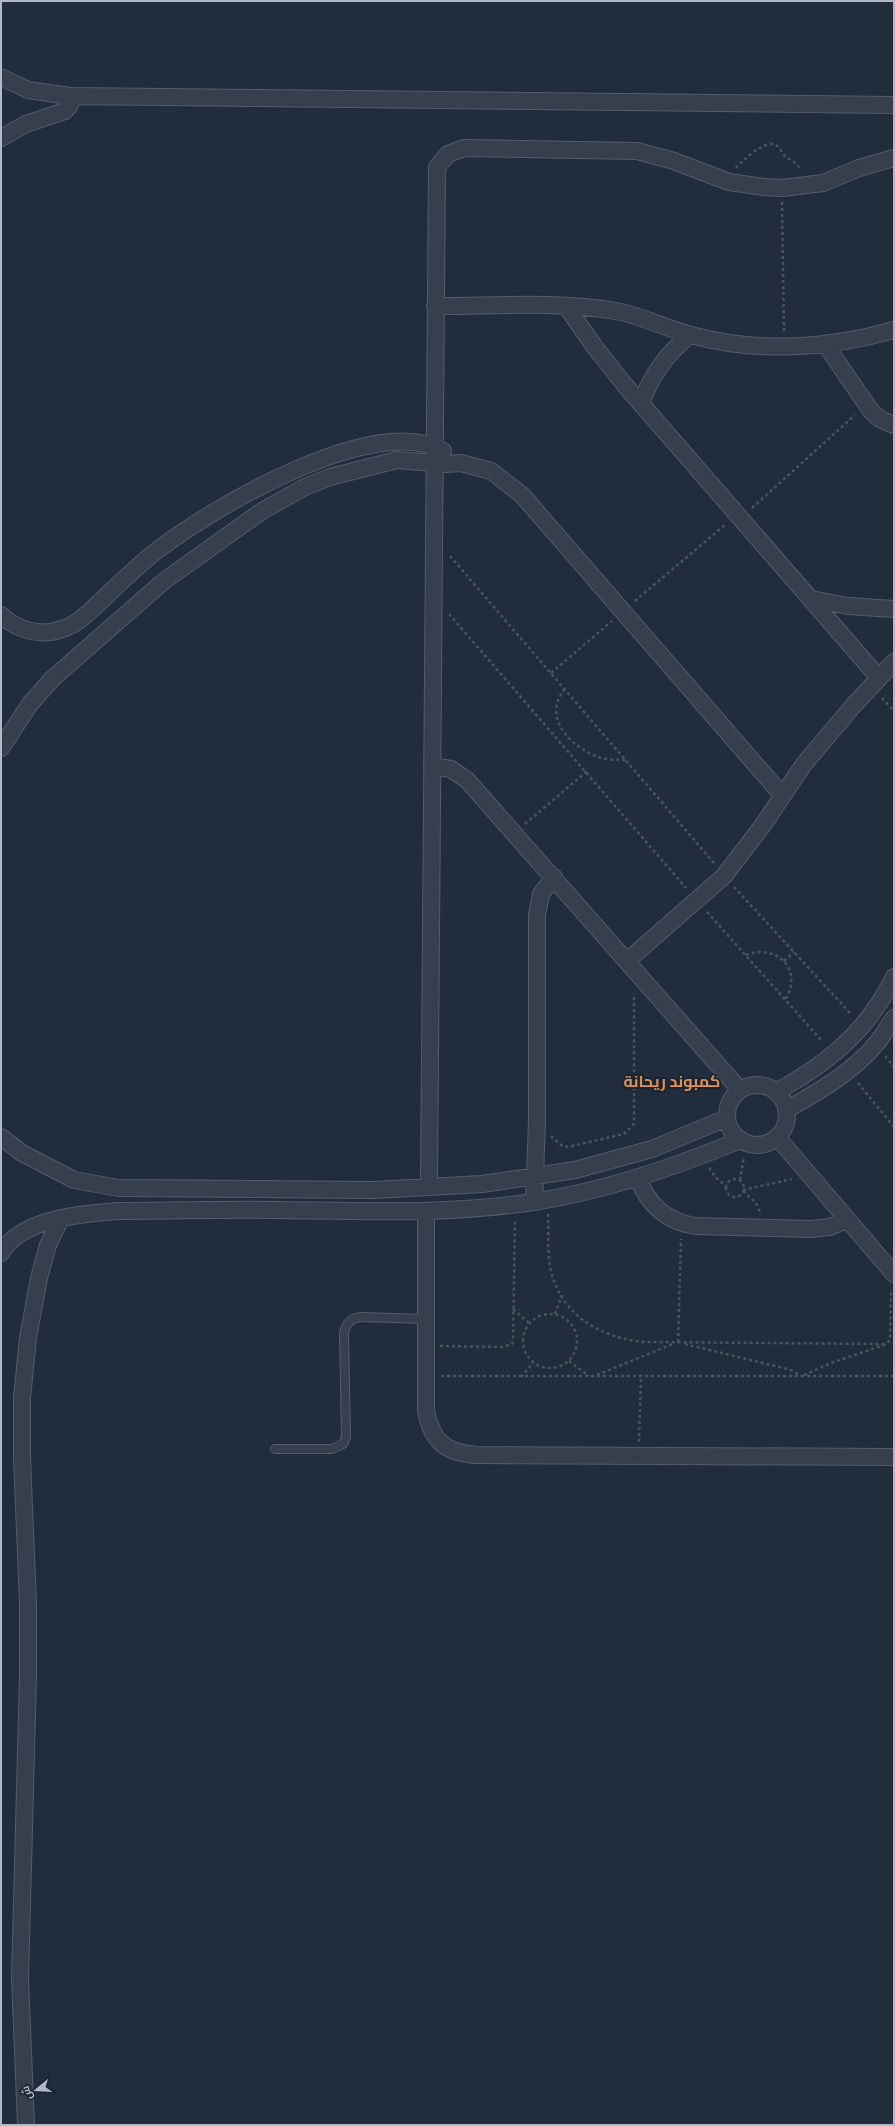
<svg xmlns="http://www.w3.org/2000/svg" width="895" height="2126" viewBox="0 0 895 2126" font-family="Cabin,Cairo,sans-serif">
  <style>
    .lines { fill: none; stroke-linecap: round; stroke-linejoin: round }
    .service-casing { stroke: #535c6b; stroke-width: 10 }
    .minor-casing { stroke: #535c6b; stroke-width: 18 }
    .path { stroke: #41585c; stroke-width: 2.5; stroke-dasharray: 3 3; stroke-linecap: butt }
    .service { stroke: #353f4d; stroke-width: 8 }
    .minor { stroke: #353f4d; stroke-width: 16 }
    .labels { text-anchor: middle; dominant-baseline: central; stroke-width: 4; stroke-linejoin: round; paint-order: stroke }
    .district-label { font-size: 16px; font-weight: bold; fill: #dd9357; stroke: #1a2432 }
  </style>
  <rect width="100%" height="100%" fill="#212d3d"/>
  <g class="lines">
    <defs>
      <path id="service" d="M275,1449H332L343,1444L346,1437L344,1333C346,1323 351,1318 361,1317L426,1319"/>
      <path id="minor" d="M1,77L28,90L70,96L894,105
        M1,138L26,124L65,111L70,105V96
        M435,306C495,306 557,301 616,311C642,316 665,328 691,335C756,353 829,349 894,330
        M566,306L594,346L624,384L879,678
        M825,344L871,411L880,419L894,425
        M641,403C652,375 666,354 690,335
        M811,599L848,606L894,609
        M1,615C17,630 41,637 62,629C79,624 91,610 103,599C120,583 136,567 155,552C210,509 375,411 443,451
        M1,748L30,704L52,679L164,581L262,511L305,487L330,477L397,460L445,464L461,463L491,471L522,495L782,795
        M432,766L451,769L467,780L740,1090
        M627,961L724,876L763,825L804,764L853,706L894,662
        M727 1115a30 30 0 1 1 60 0a30 30 0 1 1-60 0Z
        M776,1092C828,1063 867,1032 894,977
        M786,1110C818,1092 853,1072 876,1044C883,1036 888,1026 894,1018
        M1,1137L22,1153L74,1180L119,1188L374,1190L482,1184L575,1170L652,1149L727,1118
        M777,1137L894,1274
        M638,1178C648,1205 666,1221 695,1226L811,1229L830,1227L846,1220
        M429,1186L437,167L448,154L464,148L637,151L674,161L729,182L764,187L782,188L823,183L859,168L894,158
        M534,1202L537,1120V915L541,894L554,877
        M426,1211V1410C431,1441 446,1453 476,1455L894,1457
        M1,1253C22,1218 80,1214 117,1211C169,1211 221,1209 273,1210C360,1211 447,1215 533,1202C605,1191 673,1168 740,1140
        M26,2125L20,1978L28,1676V1603L22,1458V1398L28,1338L39,1278L48,1245L61,1218"/>
    </defs>
    <use href="#service" class="service-casing"/>
    <use href="#minor" class="minor-casing"/>
    <path class="path" d="M736,168C742,161 767,137 777,146C780,148 782,153 785,156C791,161 797,162 800,170
      M782,202L784,331
      M752,508L855,415
      M450,556L714,863
      M635,601L726,524
      M449,614L686,888
      M551,673L612,621
      M565,689C541,717 571,747 598,757C607,760 617,760 626,760
      M882,698L894,711
      M525,824L587,771
      M734,887L851,1014
      M707,912L823,1042
      M746,955C777,943 804,970 785,1000
      M784,961L794,952
      M885,1056L894,1067
      M858,1083L894,1127
      M551,1136L561,1145L568,1147L624,1134L634,1124V994
      M709,1168L718,1180L726,1185
      M726 1188a9 9 0 1 1 18 0a9 9 0 1 1-18 0Z
      M740,1180L744,1156
      M743,1190L792,1179
      M743,1191L756,1203L760,1212
      M548,1214C549,1231 547,1249 550,1266C559,1314 599,1338 645,1342L887,1344
      M513,1309L529,1323
      M523 1341a27 27 0 1 1 54 0a27 27 0 1 1-54 0Z
      M555,1314L562,1295
      M678,1342L681,1239
      M685,1344L791,1370L801,1376
      M440,1346L502,1347L512,1344L513,1340L515,1219
      M569,1361L589,1376
      M597,1375L675,1343
      M804,1375L831,1363L887,1344L890,1339L891,1289
      M441,1376H894
      M521,1377L533,1363
      M639,1442L641,1376"/>
    <use href="#service" class="service"/>
    <use href="#minor" class="minor"/>
  </g>
  <g class="labels">
    <g class="district-label">
      <text x="672" y="1081">كمبوند ريحانة</text>
    </g>
  </g>
  <rect width="895" height="2126" fill="none" stroke="#b0b9c9" stroke-width="4"/>
  <g transform="translate(36 2090) rotate(252)" stroke="#1a2432" stroke-width="3" paint-order="stroke">
  <path d="M0-3L7 15L0 10L-7 15Z" fill="#b0b9c9"/>
  <text y="-6" font-size="11" font-weight="bold" text-anchor="middle" fill="#b0b9c9">ش</text>
  </g>
</svg>
